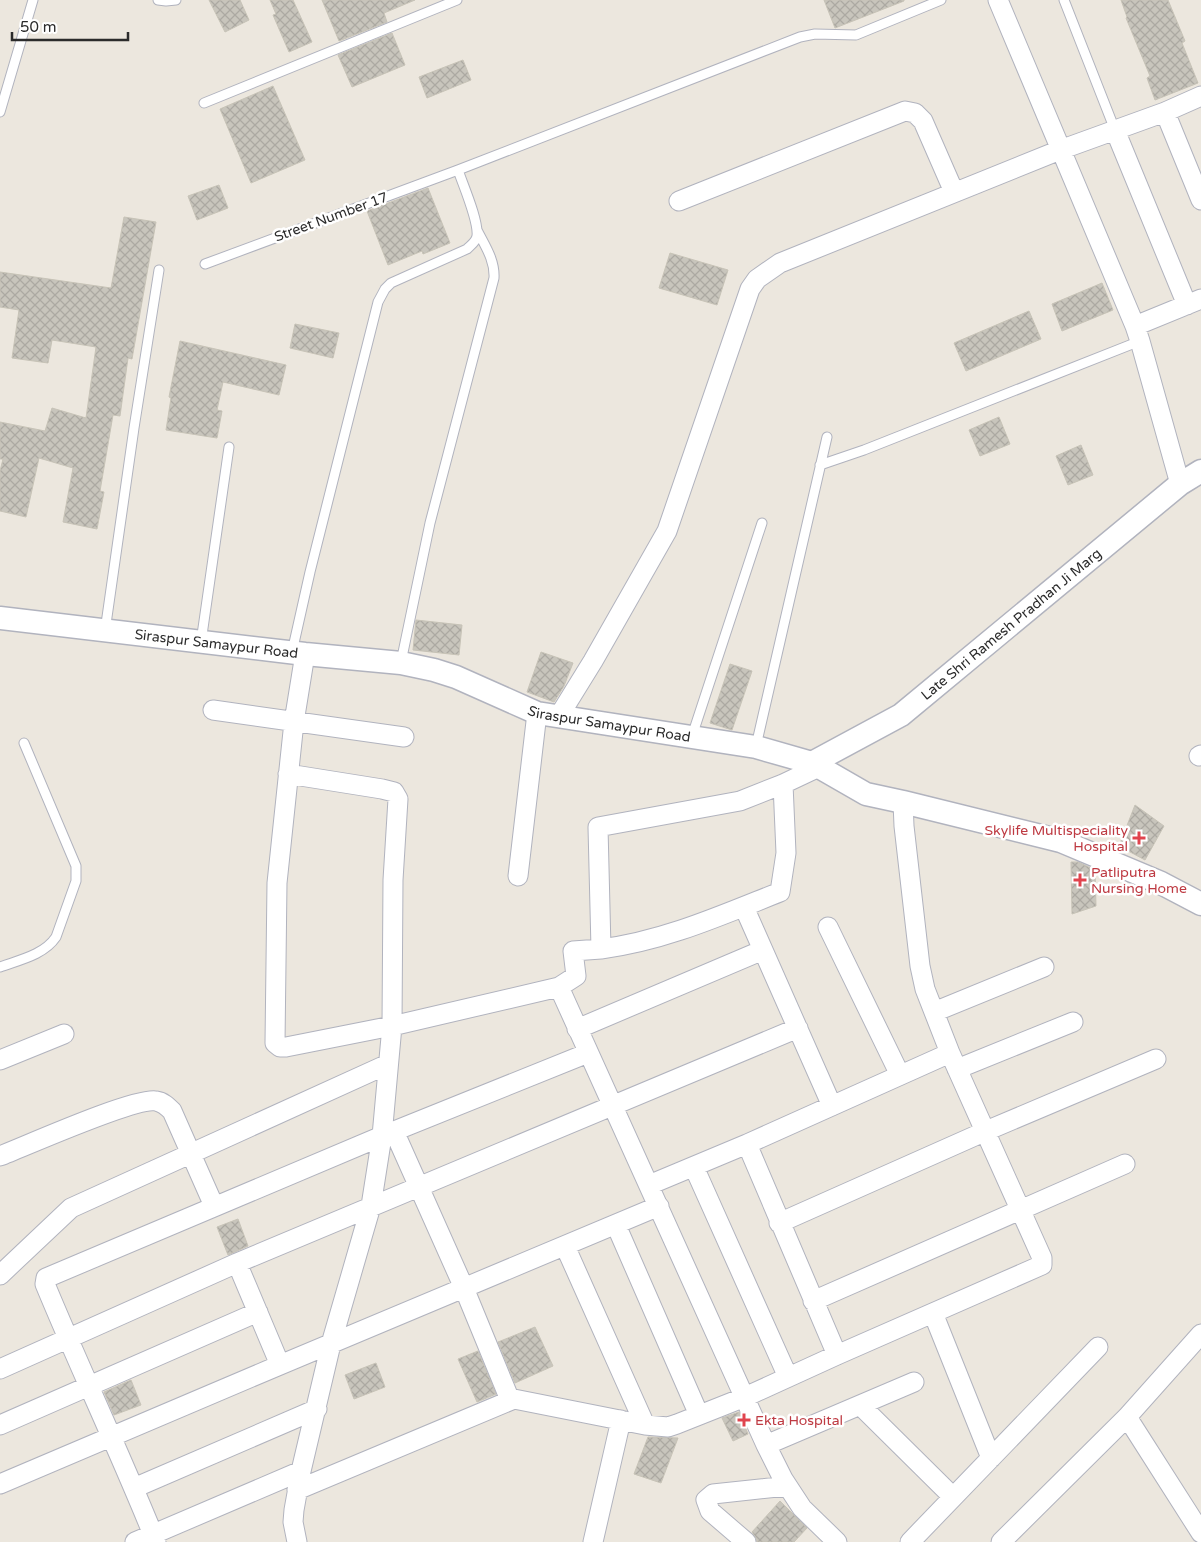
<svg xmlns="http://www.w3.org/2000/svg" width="1201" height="1542" viewBox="0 0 1201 1542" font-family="'Varela Round',sans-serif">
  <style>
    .building { fill: url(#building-cross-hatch); stroke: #c7c3b7 }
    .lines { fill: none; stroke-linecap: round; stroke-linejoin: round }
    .service-casing { stroke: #b1b3be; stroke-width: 11 }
    .minor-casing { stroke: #b1b3be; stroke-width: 21 }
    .tertiary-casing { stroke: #b1b3be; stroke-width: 25 }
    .service { stroke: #fff; stroke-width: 9 }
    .minor { stroke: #fff; stroke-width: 19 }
    .tertiary { stroke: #fff; stroke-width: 22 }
    .health-dot { fill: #e0444e; stroke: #fff; stroke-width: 2 }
    .labels { text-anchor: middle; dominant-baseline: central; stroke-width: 5; stroke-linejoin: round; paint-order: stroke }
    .street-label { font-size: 14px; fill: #2b2b2b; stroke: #fff }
    .health-label { font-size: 14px; fill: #be3a42; stroke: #fff; text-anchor: start }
  </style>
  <defs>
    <pattern id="building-cross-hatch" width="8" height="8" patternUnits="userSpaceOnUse" patternTransform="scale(1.25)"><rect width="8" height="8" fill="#c8c5bc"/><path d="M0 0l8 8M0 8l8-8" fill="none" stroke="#aca9a2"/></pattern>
  </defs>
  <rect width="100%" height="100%" fill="#ece7de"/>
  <path class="building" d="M209,0H240L249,20L225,32Z
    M270,0H293L312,42L289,52L273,15L276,14Z
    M322,0H415L384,13L387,22L339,41Z
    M824,0H904V1L835,28Z
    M1121,0H1168L1185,41L1182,43L1198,83L1155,100L1147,78L1150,76L1126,18L1127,17Z
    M392,33L405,65L352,87L338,55Z
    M463,60L471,80L427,98L419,77Z
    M273,86L305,160L251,183L220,109Z
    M219,185L228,208L197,220L188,196Z
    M428,188L450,243L423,254L422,251L388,265L367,211Z
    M124,217L156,222L132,359L128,358L120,416L113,415L100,491L104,492L97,529L63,522L73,468L39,458L26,517L0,511V471L3,459H0V422L45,431L52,408L86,418L96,347L52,340L48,363L12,358L19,310L0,307V272L111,288Z
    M670,253L728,270L717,305L659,288Z
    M1102,283L1113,310L1062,331L1052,304Z
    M1029,311L1041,339L966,371L954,343Z
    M295,324L339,333L333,358L290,348Z
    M180,341L286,365L279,395L223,382L217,410L222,411L217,438L166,430L171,398L169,397Z
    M999,417L1010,444L980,456L969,430Z
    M1081,445L1093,475L1068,485L1056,456Z
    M416,620L462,625L459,655L413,650Z
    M541,652L573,663L564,686L554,702L527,692Z
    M730,664L752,671L732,730L710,723Z
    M1135,805L1164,826L1145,860L1119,846Z
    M1071,862H1078L1095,870L1096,906L1072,914Z
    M238,1219L248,1246L228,1255L217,1227Z
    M535,1327L553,1366L515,1383L498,1342Z
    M478,1351L496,1394L477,1402L458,1359Z
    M376,1363L385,1387L354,1399L345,1375Z
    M131,1380L141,1405L114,1415L104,1392Z
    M739,1412L748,1434L733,1441L722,1418Z
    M648,1437L678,1438L661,1483L634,1474Z
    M780,1501L807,1528L794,1542H757L756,1538L752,1532Z"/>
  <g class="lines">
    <defs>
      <path id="service" d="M158,0L166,1L176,0
        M1064,0L1115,130
        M204,103L457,0
        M0,112L33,0
        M205,264L458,170L800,37L815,34L856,35L941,0
        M820,465L864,450L1140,341
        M105,631L134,428L159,270
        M201,642L229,447
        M292,652L310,572L378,302L385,289L391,283L467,249C471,245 476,242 477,236C479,221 463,185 458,170
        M401,662L430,523L494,278C495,260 485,246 477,230
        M692,736L762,523
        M756,746L827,437
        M0,967C19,960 44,955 56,937L76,881V866L24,743"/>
      <path id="minor" d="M998,0L1135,326L1140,341L1180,484
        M1165,112L1201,200
        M1115,130L1187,305
        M679,201L905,111L915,113L923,121L954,192
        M1135,326L1201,299
        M213,710L404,737
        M559,716L593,661L667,531L750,289L757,279L780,263L1060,150L1165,112L1201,96
        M1199,756L1201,755
        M288,774L382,789L394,792L398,799L393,880L392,1026L559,987L576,976L573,951L601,949L598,827L740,801L783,784L819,767
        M518,876L537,713
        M744,907L832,1106
        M828,927L900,1075
        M601,949C664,941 722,915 780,892L786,853L783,784
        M559,987L766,1445L783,1479L802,1508L837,1542
        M934,1012L1044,967
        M577,1029L763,950
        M0,1060L64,1034
        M957,1069L1073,1022
        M394,1131L464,1288L510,1400
        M747,1144L837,1355
        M0,1156C26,1146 135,1097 156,1101C163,1102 167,1106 172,1111L214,1206
        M694,1167L788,1377
        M649,1185L747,1144L950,1053
        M779,1223L986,1131L1156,1059
        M616,1225L699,1415
        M565,1246L645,1425
        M237,1263L280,1365
        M0,1275L71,1208L388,1064
        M813,1301L1125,1164
        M933,1313L991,1458
        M0,1369L237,1263L798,1028
        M860,1405L953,1497
        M1127,1417L1201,1533
        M0,1425L258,1312
        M766,1445L914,1382
        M0,1484L280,1365L659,1206
        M134,1488L317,1409
        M297,1490L514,1399L645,1425L668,1427L677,1424L745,1397L837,1355L1042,1265V1258L950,1053L925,989L920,966L904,826L903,802
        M135,1542L301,1471
        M156,1542C121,1455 81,1371 45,1284L46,1278L382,1136L588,1053
        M297,1542L293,1522L294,1510L301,1471L331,1344L371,1206L382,1136L392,1026L286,1047H280L275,1043L277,883L294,722L305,654
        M593,1542L621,1420
        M746,1542L710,1511L706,1500L713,1494L787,1486
        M910,1542L1098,1347
        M1001,1542L1127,1417L1201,1334"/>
      <g id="tertiary">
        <path id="s1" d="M0,618L305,654L401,663L434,670L456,677L537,713L756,747L812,763L866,794L903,802L1061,841L1161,883L1201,904"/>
        <path id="s2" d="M812,763L901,715L1180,484L1201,471"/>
      </g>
    </defs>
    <use href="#service" class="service-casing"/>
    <use href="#minor" class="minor-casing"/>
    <use href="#tertiary" class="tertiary-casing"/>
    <use href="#service" class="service"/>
    <use href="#minor" class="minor"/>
    <use href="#tertiary" class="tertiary"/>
  </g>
  <g class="health-dot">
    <path d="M1136.5 830.5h5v5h5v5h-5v5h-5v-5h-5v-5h5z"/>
    <path d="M1077.5 872.5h5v5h5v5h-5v5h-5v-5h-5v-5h5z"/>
    <path d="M741.5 1412.5h5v5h5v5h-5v5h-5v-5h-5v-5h5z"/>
  </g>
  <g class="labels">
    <g class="street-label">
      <text transform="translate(331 217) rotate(-20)">Street Number 17</text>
      <text stroke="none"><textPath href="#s2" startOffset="244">Late Shri Ramesh Pradhan Ji Marg</textPath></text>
      <text stroke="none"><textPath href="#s1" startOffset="218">Siraspur Samaypur Road</textPath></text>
      <text stroke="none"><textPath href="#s1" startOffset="622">Siraspur Samaypur Road</textPath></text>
    </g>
    <g class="health-label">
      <text x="1128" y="830" text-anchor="end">Skylife Multispeciality<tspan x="1128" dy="16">Hospital</tspan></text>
      <text x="1091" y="872">Patliputra<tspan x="1091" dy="16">Nursing Home</tspan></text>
      <text x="755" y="1420">Ekta Hospital</text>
    </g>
  </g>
  <path d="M12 32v8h116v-8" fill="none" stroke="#2b2b2b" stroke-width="2.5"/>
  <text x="20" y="32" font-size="15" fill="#2b2b2b" stroke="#ffffff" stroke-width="4" paint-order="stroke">50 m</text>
</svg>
